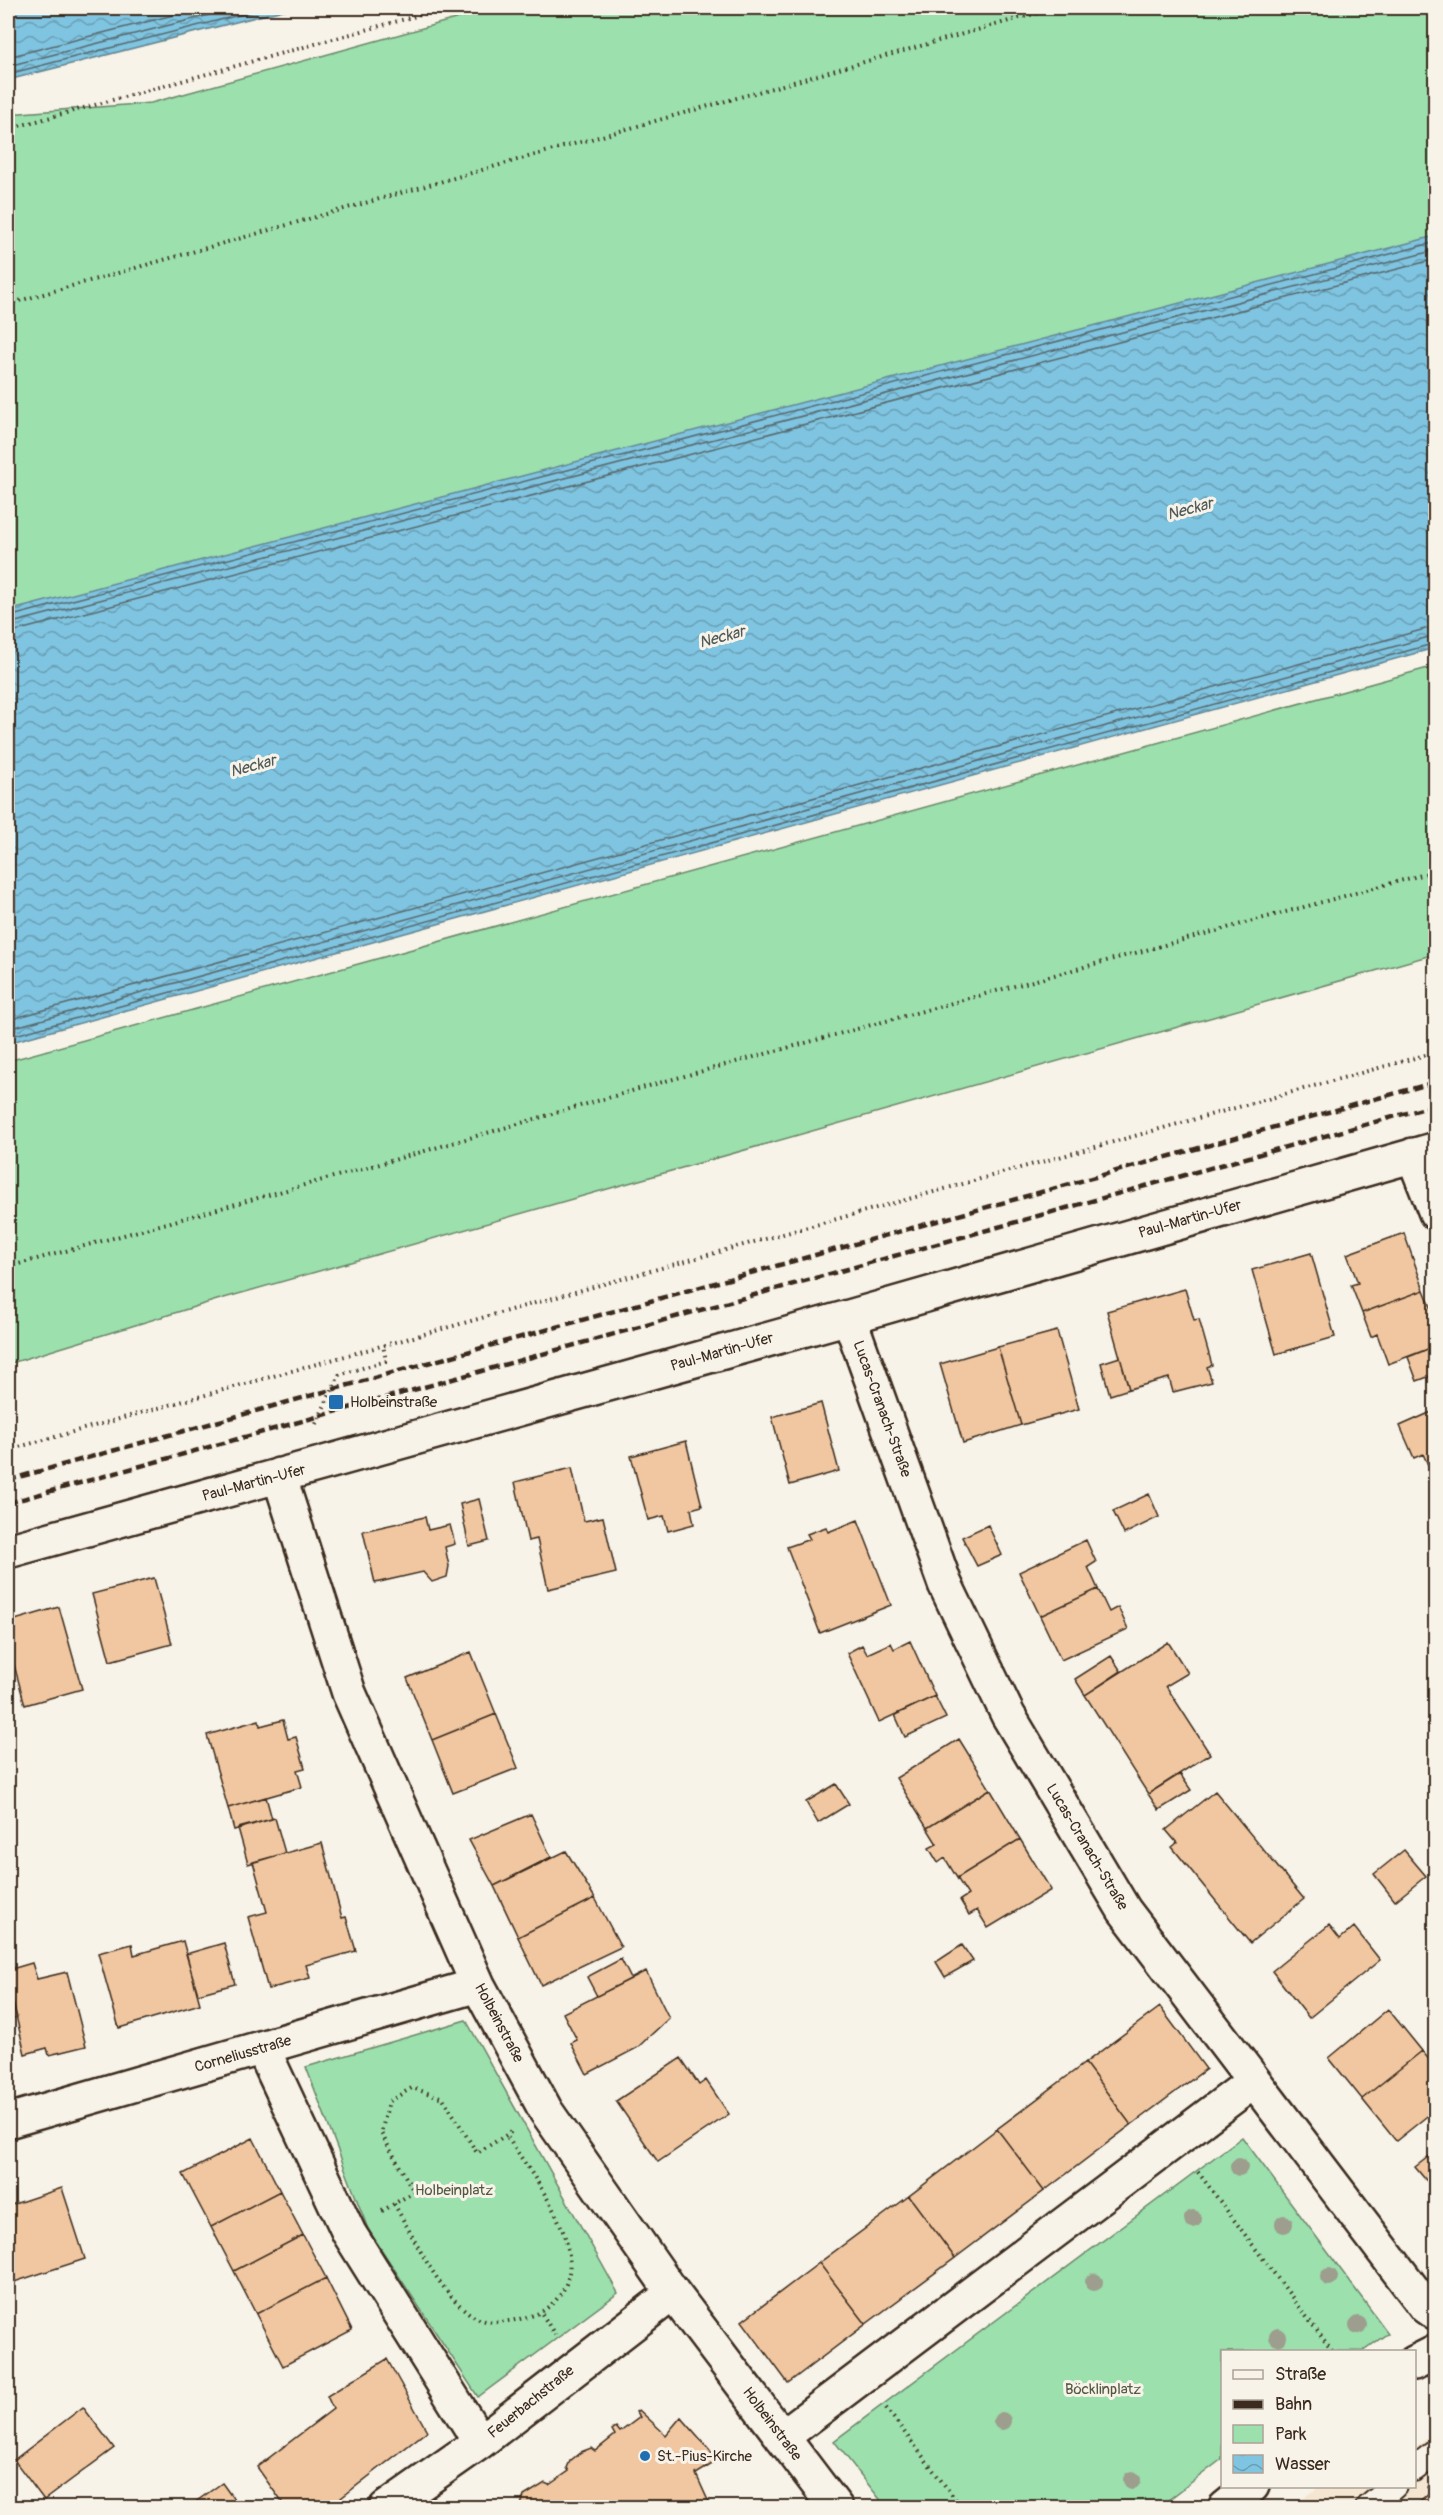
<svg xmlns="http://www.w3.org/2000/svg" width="1443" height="2515" viewBox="0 0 1443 2515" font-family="Pangolin,sans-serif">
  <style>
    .built { fill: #f5e6d2 }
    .green { fill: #9be0ad; stroke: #6b8566; stroke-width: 1.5 }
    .water { fill: url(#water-waves); stroke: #648692; stroke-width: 1.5 }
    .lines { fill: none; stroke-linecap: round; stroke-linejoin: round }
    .shore { stroke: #56686c; stroke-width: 1.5 }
    .building { fill: #f0c7a0; stroke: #3b2a1e; stroke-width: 1.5 }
    .service-casing { stroke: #3b2a1e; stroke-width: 28 }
    .minor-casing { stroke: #3b2a1e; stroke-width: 38 }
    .path { stroke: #3b2a1e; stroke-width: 4; stroke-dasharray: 1.5 4.5; stroke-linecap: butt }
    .service { stroke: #f7f3e8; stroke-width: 24 }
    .minor { stroke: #f7f3e8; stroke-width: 33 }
    .rail { stroke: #3b2a1e; stroke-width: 4.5; stroke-dasharray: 9 4.5; stroke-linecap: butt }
    .tree { fill: #9d9e8d }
    .poi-dot { fill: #1f6fb2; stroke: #f7f3e8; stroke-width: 2 }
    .labels { text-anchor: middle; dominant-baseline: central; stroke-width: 6; stroke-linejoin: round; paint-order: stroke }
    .street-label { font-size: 15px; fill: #3b2a1e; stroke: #f7f3e8 }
    .poi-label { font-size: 15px; fill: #3b2a1e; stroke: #f7f3e8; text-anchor: start }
    .park-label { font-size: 15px; fill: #535842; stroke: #f7f3e8 }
    .water-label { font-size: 16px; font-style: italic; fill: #4f5858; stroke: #f7f3e8 }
  </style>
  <defs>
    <pattern id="water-waves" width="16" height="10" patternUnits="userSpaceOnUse" patternTransform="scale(1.5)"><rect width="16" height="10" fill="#7fc4e0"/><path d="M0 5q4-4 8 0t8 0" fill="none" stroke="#699fb5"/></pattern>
  </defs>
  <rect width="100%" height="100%" fill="#f7f3e8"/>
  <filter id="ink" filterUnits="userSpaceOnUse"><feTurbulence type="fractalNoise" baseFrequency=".0167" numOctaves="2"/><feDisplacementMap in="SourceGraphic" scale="12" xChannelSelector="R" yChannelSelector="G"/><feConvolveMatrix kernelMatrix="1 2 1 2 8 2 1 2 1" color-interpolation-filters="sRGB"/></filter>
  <g filter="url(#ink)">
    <path class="built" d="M1435,2432V2507L1291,2508L1319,2487L1414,2486L1415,2448Z"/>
    <path class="green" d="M495,8H1435V249L8,629V114L151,103Z
      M1435,666V954L217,1300L8,1364V1061Z
      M466,2020L618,2293L478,2397L368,2229L306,2067Z
      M1242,2137L1388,2333L1363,2351L1222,2352V2459L1159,2507H886L834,2441Z"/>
    <path class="water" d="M8,8H291L8,80Z
      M1435,236V648L8,1043V611Z"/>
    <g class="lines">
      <path class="shore" d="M8,57L201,8
        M8,66L237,8
        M8,74L267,8
        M8,617L1436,242
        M8,624L1436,250
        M8,633L1436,259
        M8,1020L1436,626
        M8,1029L1436,635
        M8,1037L1436,643"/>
    </g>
    <path class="building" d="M1404,1233L1424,1290L1362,1313L1351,1285L1358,1283L1347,1254Z
      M1311,1253L1335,1337L1276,1354L1252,1270Z
      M1185,1289L1194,1320L1199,1319L1212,1365L1207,1367L1212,1382L1173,1392L1169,1378L1129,1389L1107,1311Z
      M1424,1290L1436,1319V1346L1388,1364L1377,1334L1371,1337L1362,1313Z
      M1057,1331L1079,1409L1021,1425L998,1347Z
      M1436,1346V1374L1417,1381L1408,1357Z
      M998,1347L1021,1425L963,1443L940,1364Z
      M1120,1357L1129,1389L1110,1395L1101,1363Z
      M821,1403L839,1471L790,1485L772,1417Z
      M1436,1410V1480H1435L1423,1454L1414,1458L1400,1426Z
      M686,1441L702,1506L691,1509L694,1524L668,1531L664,1516L648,1520L631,1456Z
      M572,1468L584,1521L603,1517L616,1573L548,1589L537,1539L528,1541L515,1482Z
      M1149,1494L1159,1517L1124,1534L1113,1511Z
      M479,1499L489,1541L469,1546L460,1504Z
      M425,1517L428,1530L450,1525L455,1544L445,1547L449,1566L447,1577L432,1582L423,1572L375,1583L363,1531Z
      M858,1520L891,1605L820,1633L787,1547L810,1539L807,1534L826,1527L828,1532Z
      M988,1525L1002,1555L977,1566L962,1537Z
      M1086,1540L1096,1562L1088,1567L1098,1589L1040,1616L1019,1572Z
      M154,1578L172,1644L110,1661L92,1594Z
      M1098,1589L1109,1612L1118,1607L1128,1629L1061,1660L1040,1616Z
      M59,1607L82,1689L25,1705L8,1643V1622Z
      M910,1641L935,1696L879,1722L847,1653L862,1645L867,1654L891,1643L894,1649Z
      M1168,1642L1188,1673L1166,1686L1210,1754L1148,1794L1085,1695Z
      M471,1652L496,1714L432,1740L407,1678Z
      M1111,1656L1121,1671L1085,1695L1075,1679Z
      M935,1696L946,1718L905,1737L895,1715Z
      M496,1714L518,1768L453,1793L432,1740Z
      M259,1720L260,1726L283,1720L288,1739L296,1737L305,1768L297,1770L302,1787L228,1808L207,1735Z
      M959,1739L990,1789L927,1828L896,1778Z
      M1180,1774L1191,1790L1159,1810L1148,1794Z
      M836,1784L849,1804L818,1823L806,1802Z
      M990,1789L1020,1839L957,1878L945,1858L938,1863L929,1848L937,1844L927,1828Z
      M1215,1791L1304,1899L1250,1943L1172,1847L1177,1843L1166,1830Z
      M266,1797L272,1819L234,1830L228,1808Z
      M531,1814L551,1857L494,1886L469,1840Z
      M275,1818L285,1853L248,1864L238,1828Z
      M1020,1839L1051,1890L988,1928L977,1910L969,1915L960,1900L968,1895L957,1878Z
      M322,1843L342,1918L346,1917L356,1951L306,1965L310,1978L268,1989L248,1917L267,1912L253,1862Z
      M1404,1850L1426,1876L1395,1901L1374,1874Z
      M566,1851L595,1898L518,1937L494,1886Z
      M595,1898L621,1947L541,1985L518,1937Z
      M1329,1925L1340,1939L1354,1927L1380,1960L1309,2018L1272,1971Z
      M183,1941L200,2004L119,2028L98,1953L132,1944L134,1955Z
      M224,1943L235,1984L198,1994L186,1954Z
      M962,1945L973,1961L945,1977L936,1962Z
      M621,1959L631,1979L597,1996L587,1977Z
      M32,1963L37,1979L67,1972L86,2046L49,2055L47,2048L25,2054L8,1982V1970Z
      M646,1971L669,2018L637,2048L587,2074L571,2043L577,2040L563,2013Z
      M8,1982L17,2018L8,2020Z
      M1160,2007L1206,2069L1131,2125L1085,2063Z
      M1388,2009L1422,2051L1362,2099L1329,2058Z
      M1422,2051L1436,2068V2109L1396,2141L1362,2099Z
      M681,2058L699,2085L706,2080L729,2114L658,2162L616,2101Z
      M1085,2063L1131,2125L1044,2191L997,2129Z
      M997,2129L1044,2191L955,2258L909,2196Z
      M253,2138L280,2191L211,2227L183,2174Z
      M1436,2151V2192L1415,2167Z
      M62,2188L85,2259L8,2284V2206Z
      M280,2191L303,2235L234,2271L211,2227Z
      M909,2196L955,2258L866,2324L819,2263Z
      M303,2235L326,2278L256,2314L234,2271Z
      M819,2263L866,2324L788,2383L742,2321Z
      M326,2278L352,2330L283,2366L256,2314Z
      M387,2359L427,2431L328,2508H286L257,2467L333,2409L327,2396Z
      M83,2407L114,2448L44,2500L14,2460Z
      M639,2410L666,2435L681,2417L709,2449L717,2461L696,2474L710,2505L707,2507L705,2503L699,2508H520L524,2496L545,2483L549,2485L569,2471L567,2468L570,2461L581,2452L591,2448L595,2451L615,2435L612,2430L616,2427L620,2432L640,2417L636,2412Z
      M1436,2480V2497L1427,2487Z
      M222,2483L240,2508H187Z
      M1431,2492L1436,2497V2508H1413Z"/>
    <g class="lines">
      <defs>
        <path id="service" d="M1414,2469L1436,2452
          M1368,2508L1394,2486"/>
        <path id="minor" d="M1413,1155L1436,1213
          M849,1317L945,1584L1008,1715L1124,1910L1426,2307L1436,2314
          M279,1475L349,1693L478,1985L546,2111L673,2293L836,2508
          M8,1551L849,1317L1436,1149
          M263,2049L349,2233L480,2442
          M8,2121L478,1985
          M1414,2363L1436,2352
          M782,2437L1254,2081
          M386,2508L480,2442L673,2293
          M1225,2508L1252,2486"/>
      </defs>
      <use href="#service" class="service-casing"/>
      <use href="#minor" class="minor-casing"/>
      <path class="path" d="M8,129L445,8
        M8,304L1055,8
        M8,1267L366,1168L666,1081L1436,871
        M316,1424L339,1375L386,1361L383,1345
        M8,1450L1436,1052
        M1198,2172L1333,2352
        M394,2204C417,2242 436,2290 473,2316C488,2326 515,2321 531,2316C541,2313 546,2309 554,2302C600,2257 532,2176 506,2135
        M382,2211L414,2192L381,2133L389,2101L412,2088L443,2098L477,2153L513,2131
        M542,2314L555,2335
        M886,2408L962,2508"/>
      <use href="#service" class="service"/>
      <use href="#minor" class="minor"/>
      <path class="rail" d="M8,1480L1436,1082
        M8,1503L1436,1105"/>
    </g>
    <g class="tree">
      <circle cx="1239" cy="2167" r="9"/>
      <circle cx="1193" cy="2219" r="9"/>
      <circle cx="1284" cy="2224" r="9"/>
      <circle cx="1329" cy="2277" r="9"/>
      <circle cx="1094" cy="2282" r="9"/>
      <circle cx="1358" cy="2325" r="9"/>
      <circle cx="1278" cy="2337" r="9"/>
      <circle cx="1002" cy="2421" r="9"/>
      <circle cx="1132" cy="2480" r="9"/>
    </g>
  </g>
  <g class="poi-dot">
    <rect x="328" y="1394" width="16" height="16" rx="3"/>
    <circle cx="645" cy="2456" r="6"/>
  </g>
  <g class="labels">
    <g class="street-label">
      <text transform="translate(1190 1219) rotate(-16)">Paul-Martin-Ufer</text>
      <text transform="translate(722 1352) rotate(-16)">Paul-Martin-Ufer</text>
      <text transform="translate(882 1409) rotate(70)">Lucas-Cranach-Straße</text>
      <text transform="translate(254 1483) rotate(-15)">Paul-Martin-Ufer</text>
      <text transform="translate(1087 1847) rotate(59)">Lucas-Cranach-Straße</text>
      <text transform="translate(499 2023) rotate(62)">Holbeinstraße</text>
      <text transform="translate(243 2054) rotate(-16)">Corneliusstraße</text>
      <text transform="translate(531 2402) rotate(-39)">Feuerbachstraße</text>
      <text transform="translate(772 2424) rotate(53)">Holbeinstraße</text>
    </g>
    <g class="poi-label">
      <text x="350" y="1402">Holbeinstraße</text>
      <text x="657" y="2456">St.-Pius-Kirche</text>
    </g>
    <g class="park-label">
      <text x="454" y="2190">Holbeinplatz</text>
      <text x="1103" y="2389">Böcklinplatz</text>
    </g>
    <g class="water-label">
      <text transform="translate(1190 509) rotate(-15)">Neckar</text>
      <text transform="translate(722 637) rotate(-15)">Neckar</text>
      <text transform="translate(253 766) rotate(-15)">Neckar</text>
    </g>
  </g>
  <rect width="1443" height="2515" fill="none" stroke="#f7f3e8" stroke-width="30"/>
  <rect x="15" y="15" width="1413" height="2485" fill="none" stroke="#3b2a1e" stroke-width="2" filter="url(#ink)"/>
  <rect x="1221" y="2350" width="195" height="138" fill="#f7f3e8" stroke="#aca397" stroke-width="1.5"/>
  <rect x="1233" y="2370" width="30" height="9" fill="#f7f3e8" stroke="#aca397" stroke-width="1.5"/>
  <text x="1275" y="2380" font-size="18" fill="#3b2a1e">Straße</text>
  <rect x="1233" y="2400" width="30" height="9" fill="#3b2a1e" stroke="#aca397" stroke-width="1.5"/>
  <text x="1275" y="2410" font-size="18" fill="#3b2a1e">Bahn</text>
  <rect x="1233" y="2425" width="30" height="18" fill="#9be0ad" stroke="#aca397" stroke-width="1.5"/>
  <text x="1275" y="2440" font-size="18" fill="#3b2a1e">Park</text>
  <rect x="1233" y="2455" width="30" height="18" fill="url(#water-waves)" stroke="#aca397" stroke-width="1.5"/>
  <text x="1275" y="2470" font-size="18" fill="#3b2a1e">Wasser</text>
</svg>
